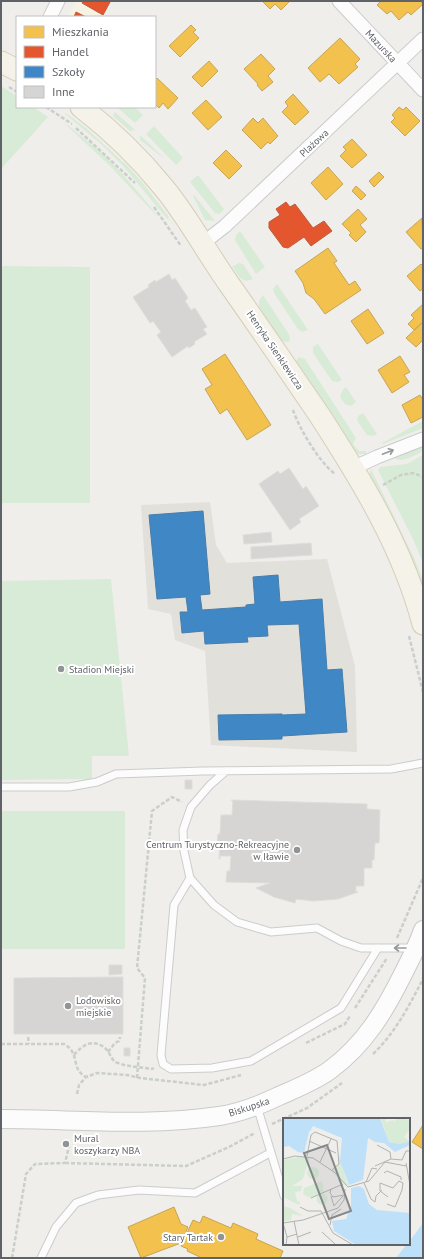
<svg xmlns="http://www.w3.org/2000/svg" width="424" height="1259" viewBox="0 0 424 1259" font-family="'PT Sans',sans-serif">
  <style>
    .commercial { fill: #f7f3e4 }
    .education { fill: #e2e0da }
    .green { fill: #d8ebd6 }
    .water { fill: #bfe0f9 }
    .homes { fill: #f2c14e; stroke: #c6a556 }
    .shops { fill: #e4572e; stroke: #bc5b3f }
    .schools { fill: #3f88c5; stroke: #497da9 }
    .building { fill: #d6d5d3; stroke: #deddd9 }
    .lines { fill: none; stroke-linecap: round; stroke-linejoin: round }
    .lane-casing { stroke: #cbcccc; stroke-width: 9 }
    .street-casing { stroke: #cbcccc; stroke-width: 15 }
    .secondary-casing { stroke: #cacacb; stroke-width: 20 }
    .primary-casing { stroke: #d7ceb8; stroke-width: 23 }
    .path { stroke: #cacfcc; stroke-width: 2.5; stroke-dasharray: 4 2; stroke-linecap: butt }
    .lane { stroke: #fdfcfc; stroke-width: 7 }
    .street { stroke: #fdfcfc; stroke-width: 13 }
    .secondary { stroke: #fdfcfc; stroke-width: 18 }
    .primary { stroke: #f4f2e9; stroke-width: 21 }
    .oneway { stroke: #96999c }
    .poi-dot { fill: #919496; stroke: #fff; stroke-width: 1.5 }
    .labels { text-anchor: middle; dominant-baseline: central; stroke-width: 4; stroke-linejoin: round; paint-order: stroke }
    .street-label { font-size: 10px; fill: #5f6368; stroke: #fff }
    .poi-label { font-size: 10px; fill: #5f6368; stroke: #fff; text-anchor: start }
    .inset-river { fill: none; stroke: #bfe0f9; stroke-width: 2 }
    .inset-road { fill: none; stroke: #b1b2b2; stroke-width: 1 }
    .view { fill: #84888a; fill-opacity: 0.15; stroke: #84888a; stroke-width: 2 }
    .inset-edge { fill: none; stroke: #5f6368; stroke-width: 2 }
  </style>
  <rect width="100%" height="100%" fill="#efeeea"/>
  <path class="commercial" d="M76,1H80L108,17H68Z"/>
  <path class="education" d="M210,502L216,545L227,563L327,559L355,666L357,752L211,745L205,651L175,640L171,614L148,609L141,505Z"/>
  <path class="green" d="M1,86L17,96V107H33L48,117L1,169Z
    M119,107H135L143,115L135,123L118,108Z
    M115,112L135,130L130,131L113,116Z
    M64,113L67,114L87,129L121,160V161L125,163L142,182L169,217L168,219L175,226L168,220L124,167L102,145Z
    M62,121C75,131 88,141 101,152C121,171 139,193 157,215H156L110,166Z
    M154,126L183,158L176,165L146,134Z
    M140,135L165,159L140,140Z
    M198,175L224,209L220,214L215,213L190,182Z
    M194,195L215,221L205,220L193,196Z
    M240,231L265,267L256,274L235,240L236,235Z
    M239,263L243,264L253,279L246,281C237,278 237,271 232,267Z
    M1,266L90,267V503H1Z
    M277,284L308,330L302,332L298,329L274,293L273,289Z
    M263,295L288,333L290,338L289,342H286L280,340L259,308V301Z
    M318,344L342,380L338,382L332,381L313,353V347Z
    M299,357L305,359L356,438L353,444L359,451H366V454H359L353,451L296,364V361Z
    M346,387L356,402L351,406L345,404L340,397L343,389Z
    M363,413L377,434L373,436L367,435L357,420L358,416Z
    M423,421V428L383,444L382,443Z
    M423,445V451C414,455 402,465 393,457Z
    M423,455V563L413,539L378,470L380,467L407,464Z
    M371,469L414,558L423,580V594L369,476Z
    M111,579L129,756H92V779L1,780V581Z
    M1,811H125V949H1Z"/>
  <path class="water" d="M423,1223V1258H396L407,1244H409V1242Z"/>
  <path class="homes" d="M262,1H290L281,10L275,4L270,9Z
    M381,1H420L423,4L411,15L408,12L399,20L391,11L387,14L377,5Z
    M191,25L196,30L193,32L199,38L180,57L169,46Z
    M340,38L360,59L355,64L358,67L339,84L329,74L320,82L308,68Z
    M261,54L275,69L268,76L273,82L262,91L257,85L258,84L244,69Z
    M209,61L218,71L202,87L192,77Z
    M157,78L178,98L168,109L163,103L159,108L155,104V80Z
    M293,94L309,112L295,125L282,112L288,106L285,102Z
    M206,100L222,117L208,130L192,113Z
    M399,107L403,110L406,107L420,121L405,136L391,122L395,118L392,115Z
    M253,118L258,123L263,118L278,136L270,144L268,142L261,149L242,130Z
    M352,139L367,155L352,168L340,156L346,150L343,147Z
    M226,150L242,166L229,179L213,163Z
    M328,167L343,184L326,200L311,183Z
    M379,172L384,177L374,187L369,181Z
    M356,186L366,195L361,200L352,191Z
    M358,209L367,219L360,225L366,232L356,242L349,235L351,233L342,224Z
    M422,218L423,248L421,249L406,232Z
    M328,248L337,261L334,263L349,285L355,281L361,290L325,314L314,299L306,293L303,283L295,271Z
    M421,264L423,266V289L420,291L407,276Z
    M423,304V322L414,330L408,324L414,318L411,315Z
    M368,309L384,333L367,344L351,321Z
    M423,322V340L416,347L406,338Z
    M225,354L271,425L247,440L227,409L220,414L205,389L212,385L202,369Z
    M400,356L410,372L404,375L409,382L392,393L378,370Z
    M420,395L423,400V417L411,423L402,405Z
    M423,1125V1149L412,1142Z
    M174,1207L181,1224L188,1227L181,1243L141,1258L128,1227Z
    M203,1216L231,1228L233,1223L258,1234L256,1239L283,1251L280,1258H202L187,1251L188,1249L181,1246L193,1220L200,1223Z"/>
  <path class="shops" d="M83,1H107L110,2L103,15L82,3Z
    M76,12L86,17H74Z
    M286,202L290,207L295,204L313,228L324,221L332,231L311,246L304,237L288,248L283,247L269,228V222L280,215L276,209Z"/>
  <path class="schools" d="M203,511L210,594L200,595L202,610L246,607V605L255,604L253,577L278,575L280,602L322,599L327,670L342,669L347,732L282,736V739L219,740L218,715L282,714V715L306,714L299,624L267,625L268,636L247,637L248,642L205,644L204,631L182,633L180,612H188L186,597L157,599L149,515Z"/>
  <path class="building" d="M169,274L172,280L175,278L188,298L185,301L191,310L195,308L207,327L203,329L207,334L194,342L195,344L189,348L188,346L172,357L157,335L161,332L153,321L150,323L133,297L149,287L148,285L155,280L156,282Z
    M289,468L303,489L306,486L319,506L299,519L301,522L290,530L259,484L278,471L280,474Z
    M271,532L272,542L244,544L243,535Z
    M311,543L312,555L251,559V547Z
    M185,780H192V789H185Z
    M231,800L367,804V809L380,810L379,843H375L374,860H372V868H364V886H356V892H358L338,899L313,901L296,899L295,903L274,897L256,888L270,883L226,882L227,871H230L231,856H220V859H219L220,844H217L218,834H220L221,815H232L233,801Z
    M109,965H122V974L109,975Z
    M123,977V1034H14V978Z
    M124,1048H130V1056H124Z"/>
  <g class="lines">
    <defs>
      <path id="lane" d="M226,771L210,785L191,807L183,830L184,851L190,878L214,905L237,922L271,932L317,928L341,941L361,948H416
        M1,787H69L97,782L116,774L203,771L391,769L423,763
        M190,878L174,905L161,1055L163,1064L171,1069L212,1068L251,1061L341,1008L378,948
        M257,1106L284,1196
        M41,1258L56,1227L76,1203L98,1195L139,1190L195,1193L270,1153"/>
      <path id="street" d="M339,1L423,90
        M50,17L58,1
        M202,244L225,226L423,39
        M353,468L377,457L423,439"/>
      <path id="secondary" d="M1,1119C73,1119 147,1127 219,1116C240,1113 260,1105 279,1096C297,1088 315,1081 330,1070C365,1044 384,1012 403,974C410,960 418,945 423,930"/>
      <path id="primary" d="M1,62L17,70
        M81,107C112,131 139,157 164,188C188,217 207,253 229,284C260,328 290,372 320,416C362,481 403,548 423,624"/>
    </defs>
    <use href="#lane" class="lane-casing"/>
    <use href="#street" class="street-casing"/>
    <use href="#secondary" class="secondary-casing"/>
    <use href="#primary" class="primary-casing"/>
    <path class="path" d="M9,87L17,92
      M46,107L72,124
      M76,128L135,183
      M154,207L181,246
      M293,410C299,428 319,462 335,474
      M383,485L401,475L413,473L423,477
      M409,636L423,692
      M397,938L423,878
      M355,1008L387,958
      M28,1037L29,1044
      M306,1043L345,1024L350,1016
      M1,1044H64C81,1053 70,1069 86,1077
      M108,1052L115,1043L119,1041L120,1037
      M373,1054C395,1033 409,1006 423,979
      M74,1055C83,1044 94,1038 106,1049C111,1054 111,1061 118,1063C128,1067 141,1067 152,1069L154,1068
      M137,1078L145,978L137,968L152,811L172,797L182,802
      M77,1094L79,1085L86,1077L97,1073L127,1075L140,1078L204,1085L241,1075
      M272,1124L307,1108L342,1083
      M65,1163L186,1166L229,1147L255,1133
      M12,1258L26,1174L35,1164L65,1163L70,1142"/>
    <use href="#lane" class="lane"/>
    <use href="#street" class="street"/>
    <use href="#secondary" class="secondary"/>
    <use href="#primary" class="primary"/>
  </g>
  <defs><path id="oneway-shaft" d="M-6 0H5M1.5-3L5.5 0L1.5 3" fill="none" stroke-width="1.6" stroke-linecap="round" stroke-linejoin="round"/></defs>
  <g class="oneway">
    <use href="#oneway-shaft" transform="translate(388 452) rotate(-21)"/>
    <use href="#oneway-shaft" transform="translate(400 948) rotate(180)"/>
  </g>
  <g class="poi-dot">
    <circle cx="61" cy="669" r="4"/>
    <circle cx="297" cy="850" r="4"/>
    <circle cx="68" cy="1006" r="4"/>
    <circle cx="66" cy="1144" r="4"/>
    <circle cx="221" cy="1237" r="4"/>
  </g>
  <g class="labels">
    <g class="street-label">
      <text transform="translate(381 46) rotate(47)">Mazurska</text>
      <text transform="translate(314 143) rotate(-43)">Plażowa</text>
      <text transform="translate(275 350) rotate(56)">Henryka Sienkiewicza</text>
      <text transform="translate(249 1107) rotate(-18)">Biskupska</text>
    </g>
    <g class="poi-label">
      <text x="69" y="669">Stadion Miejski</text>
      <text x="289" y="844" text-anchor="end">Centrum Turystyczno-Rekreacyjne<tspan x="289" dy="12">w Iławie</tspan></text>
      <text x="76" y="1000">Lodowisko<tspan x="76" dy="12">miejskie</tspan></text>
      <text x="74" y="1138">Mural<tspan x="74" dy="12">koszykarzy NBA</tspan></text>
      <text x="213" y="1237" text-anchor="end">Stary Tartak</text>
    </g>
  </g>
  <g transform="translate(283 1118)">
    <rect width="127" height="127" fill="#efeeea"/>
    <path d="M98,0H102L103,4L111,2V4L115,0H122L127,4L126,12L121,19L127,24L116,26L106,24ZM55,36L56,37L64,65L66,67H62L50,53L56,47ZM15,39L26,40L20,61L9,68H19L18,73L12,74L14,83L17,84L16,87L0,79V42ZM24 55a6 6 0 1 1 12 0a6 6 0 1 1-12 0ZM39,63L41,74L27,80L20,76L21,70ZM33.5 81a5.5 5.5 0 1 1 11 0a5.5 5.5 0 1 1-11 0ZM0,88L7,90L20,98L9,96L8,102L0,103Z" fill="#d8ebd6"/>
    <path d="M0,0H97L106,24L116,26L126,24L127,27L112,34L101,25L92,24L85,20L80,62L66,67L57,43L59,20L30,8L26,14L21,35L15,34L6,28L0,29ZM76,68L81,71L86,86L94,92L127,95V127H73L51,113L49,103L63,101L68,88V70Z" fill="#bfe0f9"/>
    <path class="inset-river" d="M12,0L26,14M15,0L28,12"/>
    <path class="inset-road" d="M26,23L53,35M24,38L28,17L32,14L54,23L56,46L49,52M0,41L12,38L30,40L51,54L65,69L86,63L102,44L123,48M108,41L119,42L123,33H127M37,44L48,21M123,45L127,67M92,48L108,41L107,34L94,27M101,55L104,53L118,59V62M83,64L89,50L94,51M81,65L88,81L92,84L93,78L99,72M48,71L47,75L50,79L61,77M48,78L51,88L60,78M105,79L97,73V65L110,70L116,63M28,80L60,66M104,86L112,89L119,72L120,65L116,63M17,89L25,93H38L50,115L70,127M11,103L16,127M0,105L20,102L55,90L61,82L62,71M0,105L4,119M47,107L49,97L58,91M39,114L53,127M15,119L28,114M3,127L4,119L14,116"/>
    <path class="view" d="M44,27L68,93L46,101L21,35Z"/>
    <rect width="127" height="127" class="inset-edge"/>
  </g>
  <rect width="424" height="1259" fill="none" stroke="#5f6368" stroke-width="4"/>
  <rect x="16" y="16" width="140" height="92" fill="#ffffff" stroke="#bfc1c3"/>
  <rect x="24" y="26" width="20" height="12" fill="#f2c14e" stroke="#bfc1c3"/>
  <text x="52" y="36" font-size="12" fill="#5f6368">Mieszkania</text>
  <rect x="24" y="46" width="20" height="12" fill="#e4572e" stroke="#bfc1c3"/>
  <text x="52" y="56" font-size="12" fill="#5f6368">Handel</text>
  <rect x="24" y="66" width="20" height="12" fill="#3f88c5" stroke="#bfc1c3"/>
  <text x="52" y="76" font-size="12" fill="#5f6368">Szkoły</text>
  <rect x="24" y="86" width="20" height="12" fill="#d6d5d3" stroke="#bfc1c3"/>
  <text x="52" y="96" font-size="12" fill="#5f6368">Inne</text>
</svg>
